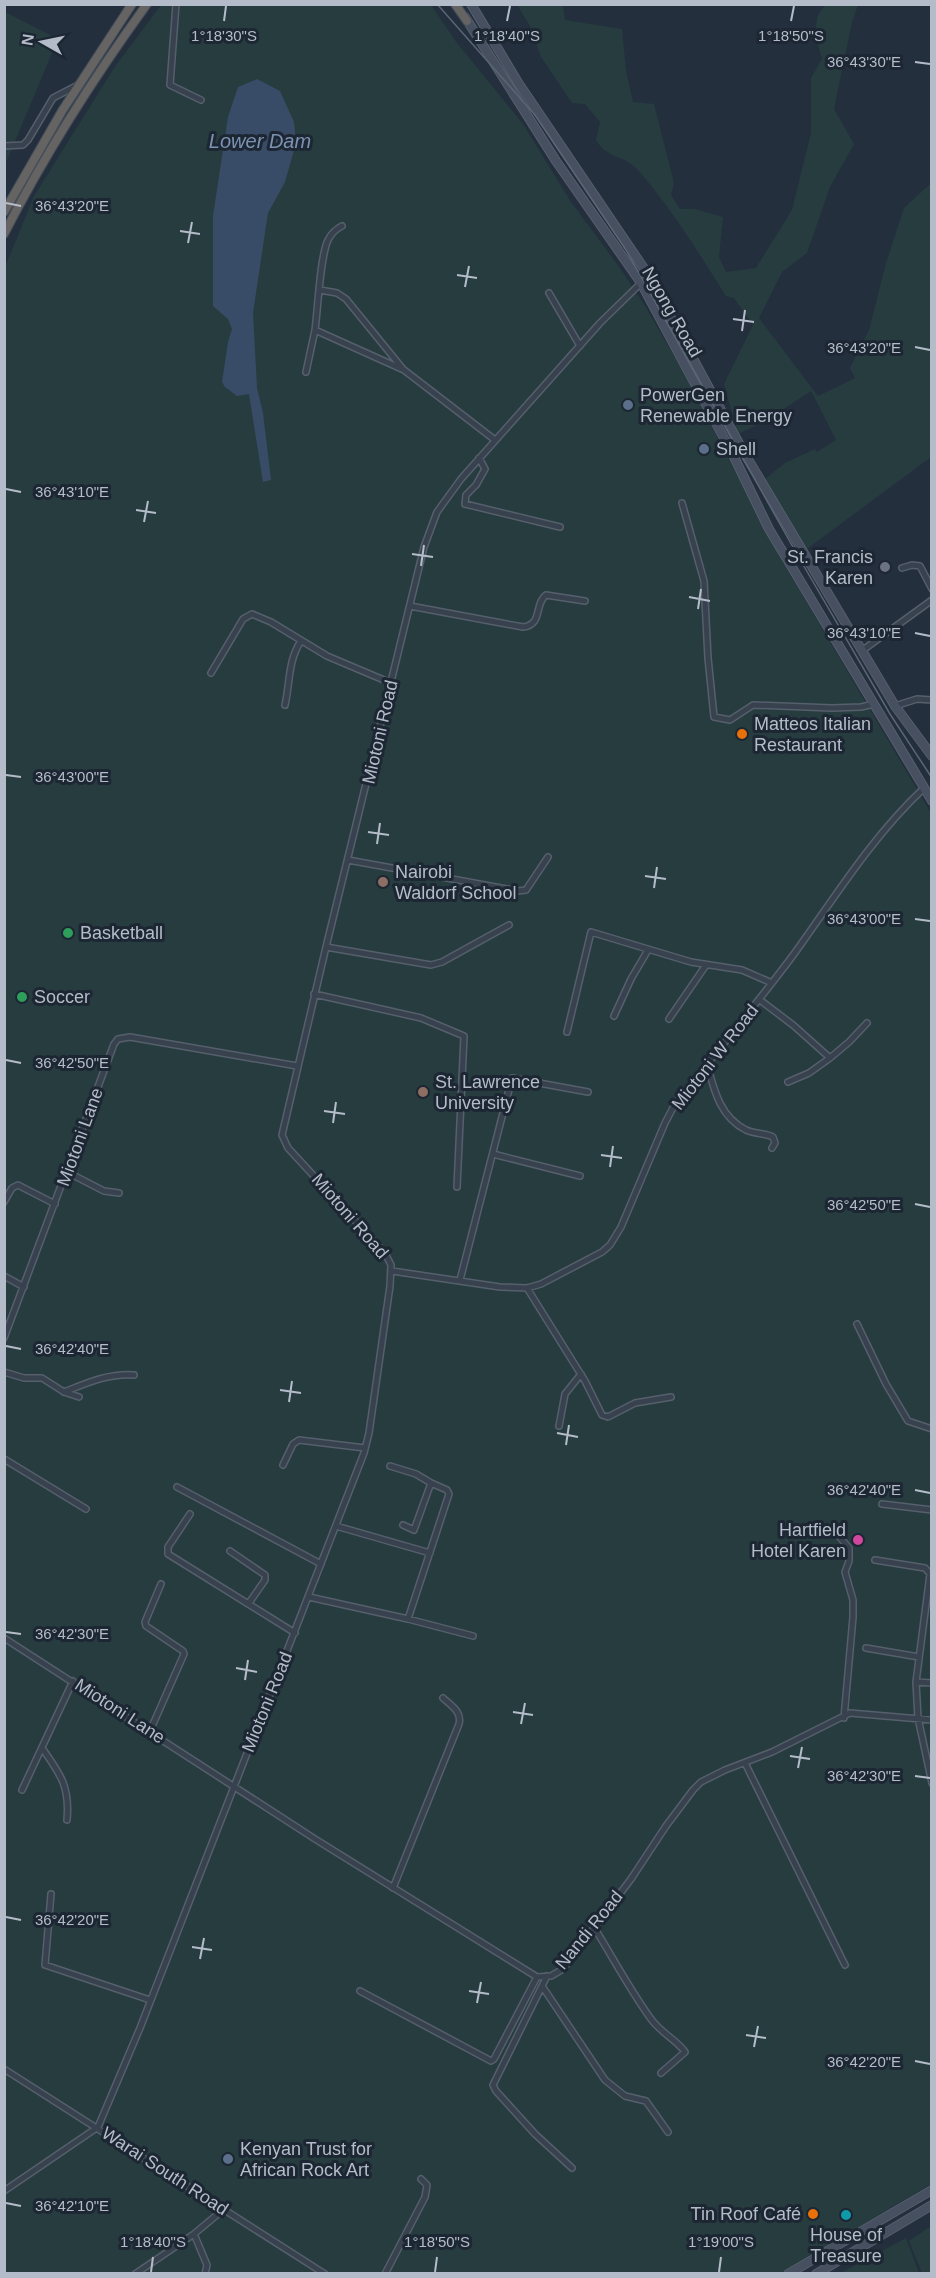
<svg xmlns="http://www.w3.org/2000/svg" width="936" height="2278" viewBox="0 0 936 2278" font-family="Helvetica,sans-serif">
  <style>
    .green { fill: #263c3f }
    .water { fill: #394c67 }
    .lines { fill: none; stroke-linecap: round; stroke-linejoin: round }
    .minor-casing { stroke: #565f6c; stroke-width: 8 }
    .secondary-casing { stroke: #565f6c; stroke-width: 10 }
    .trunk-casing { stroke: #434c59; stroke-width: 10 }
    .minor { stroke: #38414e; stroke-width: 5 }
    .secondary { stroke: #465061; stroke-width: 8 }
    .trunk { stroke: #656462; stroke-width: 8 }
    .tram { stroke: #5a6575; stroke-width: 1.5 }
    .ticks { fill: none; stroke: #b4bcc9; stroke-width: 2 }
    .service-dot { fill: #5c6f8a; stroke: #1d2633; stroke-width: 2 }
    .worship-dot { fill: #6b7280; stroke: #1d2633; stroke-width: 2 }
    .food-dot { fill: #e8710a; stroke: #1d2633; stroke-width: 2 }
    .education-dot { fill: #8d6e63; stroke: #1d2633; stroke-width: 2 }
    .leisure-dot { fill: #2e9e5b; stroke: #1d2633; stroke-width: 2 }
    .hotel-dot { fill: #d1479c; stroke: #1d2633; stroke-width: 2 }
    .culture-dot { fill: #0f9aa8; stroke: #1d2633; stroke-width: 2 }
    .labels { text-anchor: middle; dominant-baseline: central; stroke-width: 6; stroke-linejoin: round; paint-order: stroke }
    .street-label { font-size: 18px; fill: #b4bcc9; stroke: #1d2633 }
    .poi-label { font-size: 18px; fill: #b4bcc9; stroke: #1d2633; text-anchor: start }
    .water-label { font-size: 20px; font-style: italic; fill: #7c92b1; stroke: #1d2633 }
    .ticks-label { font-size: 15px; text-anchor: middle; fill: #b4bcc9; stroke: #1d2633; stroke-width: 6; stroke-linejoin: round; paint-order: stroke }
  </style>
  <rect width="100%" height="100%" fill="#242f3e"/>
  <path class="green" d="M161,5H431L457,43L523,124L571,202L620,268L645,306L680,366L781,559L931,813V2184L781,2273H5V267L34,196L114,68Z
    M517,5H563L565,20L622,29L626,71L633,102L654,104L674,183L671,195L680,209H695L723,217L719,257L726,272L756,268L792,210L811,133V78L822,59C817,42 810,18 826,5H858L852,22L834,109L854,144L830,187L807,253L782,272L759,318L818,396L855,378L850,368L869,330L886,263L904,208L931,183V457L807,549L765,479L785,463L815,449L817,452L836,440L811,391L764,422L738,434L724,384L753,325L734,298L726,296C698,252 671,207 636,168C623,155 606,158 596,140L600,122L585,104L572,103L541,57L530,26Z
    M5,12L58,39L5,165Z
    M931,2226V2273H922L909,2241Z
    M906,2238L919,2273H841Z"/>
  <path class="water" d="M257,79L280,91L294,122L296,143L285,182L268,213L253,313L257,388L263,413L271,480L263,482L249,394L237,396L225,387L222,382L228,342L232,329L228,319L213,306V216L228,117L238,87Z"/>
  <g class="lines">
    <defs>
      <path id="minor" d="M176,4L170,85L201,100
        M4,146L23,145L28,140L53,98L78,85
        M320,290L337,293L346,299L403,369
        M549,293L580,346
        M315,330C318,308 320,257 328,240C331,234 336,229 342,226
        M306,372L315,330L404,370L495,440
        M479,458L485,469L476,485L466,495L465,504L560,527
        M682,503L704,581L708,658L714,717L730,720L753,705L832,708L861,707L874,704
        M902,568L912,565L920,566L932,589
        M410,606L523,627C543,625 534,604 546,595L585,601
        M863,650L932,600
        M211,673L243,619L252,614L271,622L327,656L391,683
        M285,705C290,683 288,660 301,641
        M895,706L917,699L932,700
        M348,860L518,891L526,890L548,857
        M326,947L431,965L442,962L509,925
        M314,994L421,1018L464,1036L457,1187
        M760,1000L793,1025L830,1058L849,1042L867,1023
        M614,1016L631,979L648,950
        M669,1019L706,965
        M567,1032L591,932L691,962L742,970L772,983
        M707,1064C714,1090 720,1117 746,1130C755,1134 765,1133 773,1137L775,1143L772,1148
        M788,1082L809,1073L830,1058
        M493,1154L580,1176
        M67,1172L104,1191L119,1193
        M4,1202L12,1188L18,1185L55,1204
        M392,1271L500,1287L527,1288L541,1284L602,1252L610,1245L621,1227L665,1123L675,1104C715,1054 756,1005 794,954C835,897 872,837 923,789
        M4,1276L24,1287
        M460,1280L512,1078L588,1092
        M527,1288L585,1381L602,1415L608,1417L635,1403L671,1397
        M857,1324L886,1384L908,1421L932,1429
        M4,1338L114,1044L118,1039L130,1037L297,1066
        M4,1372L24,1378H42L64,1392L79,1397
        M64,1392C87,1383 109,1373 134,1375
        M559,1426L565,1394L581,1374
        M4,1459L86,1509
        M283,1465L293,1444L299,1440L365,1448
        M390,1466L416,1474L431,1483
        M177,1487L321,1564
        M882,1504L932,1510
        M190,1514L168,1547V1554L295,1633
        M403,1525L414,1530L431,1483L447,1490L449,1494L408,1619
        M336,1526L430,1553
        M831,1527L849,1548V1561L845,1572L853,1600V1617L844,1718
        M230,1551L265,1575V1580L249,1603
        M875,1560L925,1568L930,1574L916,1682L918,1718L932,1783
        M309,1597L408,1619L473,1636
        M4,1638L315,1839L537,1977L551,1976L563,1969L631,1879L666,1826L693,1790L701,1782L725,1770L772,1752L850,1713L932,1720
        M866,1648L919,1657
        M916,1682L932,1683
        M150,1731L184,1654L183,1651L146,1626L145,1622L161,1584
        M42,1748C61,1775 70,1787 67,1820
        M745,1763L845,1965
        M22,1790L73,1681
        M393,1888L459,1724C462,1712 452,1706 443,1698
        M51,1894L45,1965L150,2000
        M594,1927C613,1958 630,1990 651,2019C660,2032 678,2041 685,2052L661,2073
        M547,1976L493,2085L496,2091L535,2134L572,2168
        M542,1986L605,2080L625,2096L646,2101L668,2132
        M360,1991L491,2061L494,2059L537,1977
        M4,2069L325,2274
        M4,2191L98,2127L140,2028L364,1453L369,1433L390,1286L391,1265L385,1253L288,1148L282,1135L326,947L424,547L437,512L461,479L600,323L641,283
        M135,2274L194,2234
        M205,2274L207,2265L194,2234L224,2209
        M385,2274L425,2197L427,2185L421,2179"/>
      <path id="secondary" d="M471,4L519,84L645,270L743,451L895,706L932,756
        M465,17L556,161L641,283L733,455L769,529L932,801
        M788,2274L932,2190
        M816,2274L932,2205"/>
      <path id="trunk" d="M455,4L467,21
        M4,212L62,111L132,4
        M4,234C45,154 94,77 147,4"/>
    </defs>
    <use href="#minor" class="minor-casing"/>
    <use href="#secondary" class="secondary-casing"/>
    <use href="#trunk" class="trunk-casing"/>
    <use href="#minor" class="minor"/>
    <use href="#secondary" class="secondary"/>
    <use href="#trunk" class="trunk"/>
    <path class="tram" d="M437,4L535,115L626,250L798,556L890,714L932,778"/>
  </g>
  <path class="ticks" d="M224,21L226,6M507,21L510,6M791,21L794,6M915,62L930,64M6,203L21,206M180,231L200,234M188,243L192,222M457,275L477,278M465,287L469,266M733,319L754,322M742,331L745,310M915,347L930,350M6,489L21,492M136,510L156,513M144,522L148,501M412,554L433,557M421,566L424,545M689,597L710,601M698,609L701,589M915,633L930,636M6,775L21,777M368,832L389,835M377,844L380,823M645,876L666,879M654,888L657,867M915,919L930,921M6,1060L21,1063M324,1111L345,1114M333,1123L336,1102M601,1155L622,1158M610,1167L613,1146M915,1204L930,1207M6,1346L21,1349M280,1390L301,1393M289,1402L292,1381M557,1433L578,1437M566,1445L569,1425M915,1490L930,1493M6,1632L21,1634M236,1668L257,1672M245,1680L248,1660M513,1712L533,1715M521,1724L525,1703M790,1756L810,1759M798,1768L802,1747M915,1776L930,1778M6,1917L21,1920M192,1947L212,1950M200,1959L204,1938M469,1991L489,1994M477,2003L481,1982M746,2035L766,2038M754,2047L758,2026M915,2061L930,2064M6,2203L21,2206M151,2272L153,2257M435,2272L437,2257M719,2272L721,2257"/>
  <g class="service-dot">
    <circle cx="628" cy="405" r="6"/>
    <circle cx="704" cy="449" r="6"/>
    <circle cx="228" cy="2159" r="6"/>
  </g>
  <circle class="worship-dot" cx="885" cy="567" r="6"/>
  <g class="food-dot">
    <circle cx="742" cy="734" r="6"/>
    <circle cx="813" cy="2214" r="6"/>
  </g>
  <g class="education-dot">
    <circle cx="383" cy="882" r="6"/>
    <circle cx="423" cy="1092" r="6"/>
  </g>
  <g class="leisure-dot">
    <circle cx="68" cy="933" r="6"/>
    <circle cx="22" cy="997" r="6"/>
  </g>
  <circle class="hotel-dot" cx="858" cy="1540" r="6"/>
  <circle class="culture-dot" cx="846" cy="2215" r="6"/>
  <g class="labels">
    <g class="street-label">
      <text transform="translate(672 312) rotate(60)">Ngong Road</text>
      <text transform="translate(380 732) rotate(-77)">Miotoni Road</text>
      <text transform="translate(715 1057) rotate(-52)">Miotoni W Road</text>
      <text transform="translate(80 1137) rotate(-70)">Miotoni Lane</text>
      <text transform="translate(350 1216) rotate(49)">Miotoni Road</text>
      <text transform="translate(267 1702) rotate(-68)">Miotoni Road</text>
      <text transform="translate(120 1711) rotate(33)">Miotoni Lane</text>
      <text transform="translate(589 1930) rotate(-51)">Nandi Road</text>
      <text transform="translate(165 2171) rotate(33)">Warai South Road</text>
    </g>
    <g class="poi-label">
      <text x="640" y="395">PowerGen<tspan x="640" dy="21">Renewable Energy</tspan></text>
      <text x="716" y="449">Shell</text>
      <text x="873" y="557" text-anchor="end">St. Francis<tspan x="873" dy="21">Karen</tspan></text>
      <text x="754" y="724">Matteos Italian<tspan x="754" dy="21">Restaurant</tspan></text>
      <text x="395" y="872">Nairobi<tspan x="395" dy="21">Waldorf School</tspan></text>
      <text x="80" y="933">Basketball</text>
      <text x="34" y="997">Soccer</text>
      <text x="435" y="1082">St. Lawrence<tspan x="435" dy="21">University</tspan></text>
      <text x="846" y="1530" text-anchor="end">Hartfield<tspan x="846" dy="21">Hotel Karen</tspan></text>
      <text x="240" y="2149">Kenyan Trust for<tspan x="240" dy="21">African Rock Art</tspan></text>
      <text x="801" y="2214" text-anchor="end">Tin Roof Café</text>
      <text x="846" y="2235" text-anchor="middle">House of<tspan x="846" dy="21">Treasure</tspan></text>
    </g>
    <g class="water-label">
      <text x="260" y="141">Lower Dam</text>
    </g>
  </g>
  <g class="ticks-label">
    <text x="224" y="41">1°18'30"S</text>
    <text x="507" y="41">1°18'40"S</text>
    <text x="791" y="41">1°18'50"S</text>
    <text x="864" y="67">36°43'30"E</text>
    <text x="72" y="211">36°43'20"E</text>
    <text x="864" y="353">36°43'20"E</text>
    <text x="72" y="497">36°43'10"E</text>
    <text x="864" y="638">36°43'10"E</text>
    <text x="72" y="782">36°43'00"E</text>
    <text x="864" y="924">36°43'00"E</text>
    <text x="72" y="1068">36°42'50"E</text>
    <text x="864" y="1210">36°42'50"E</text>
    <text x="72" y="1354">36°42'40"E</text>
    <text x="864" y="1495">36°42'40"E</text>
    <text x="72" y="1639">36°42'30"E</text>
    <text x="864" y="1781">36°42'30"E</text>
    <text x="72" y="1925">36°42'20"E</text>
    <text x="864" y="2067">36°42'20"E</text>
    <text x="72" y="2211">36°42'10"E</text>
    <text x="153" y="2247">1°18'40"S</text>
    <text x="437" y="2247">1°18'50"S</text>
    <text x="721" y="2247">1°19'00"S</text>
  </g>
  <rect width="936" height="2278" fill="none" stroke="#b4bcc9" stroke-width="12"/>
  <g transform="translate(42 42) rotate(279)" stroke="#1d2633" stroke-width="4.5" paint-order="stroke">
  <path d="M0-4.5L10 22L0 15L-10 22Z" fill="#b4bcc9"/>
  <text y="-9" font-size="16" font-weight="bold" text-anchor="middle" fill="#b4bcc9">N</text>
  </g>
</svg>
